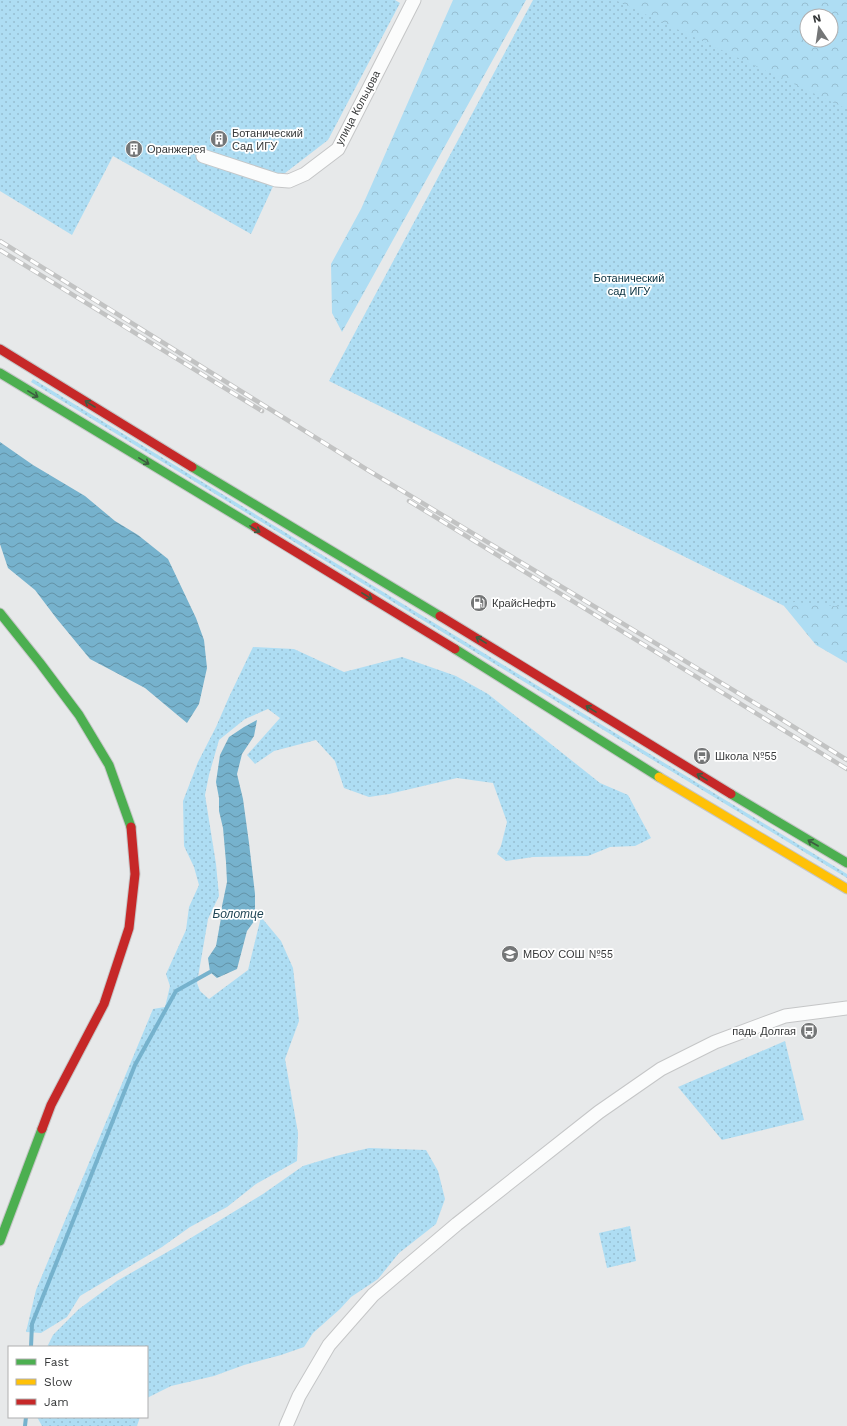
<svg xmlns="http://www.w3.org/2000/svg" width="847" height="1426" viewBox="0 0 847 1426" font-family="'Work Sans',sans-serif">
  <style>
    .green { fill: url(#green-dots) }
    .forest { fill: url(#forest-crowns); fill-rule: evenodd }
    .water { fill: url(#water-waves) }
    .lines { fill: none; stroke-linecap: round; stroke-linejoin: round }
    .stream { stroke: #76b2cd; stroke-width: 4 }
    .street-casing { stroke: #c5c6c7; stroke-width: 15 }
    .fast-casing { stroke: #c5c6c7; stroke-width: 11 }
    .slow-casing { stroke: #c5c6c7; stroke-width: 11 }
    .jam-casing { stroke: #c5c6c7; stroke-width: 11 }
    .street { stroke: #fbfcfc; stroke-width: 13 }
    .fast { stroke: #4caf50; stroke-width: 9 }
    .slow { stroke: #ffc107; stroke-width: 9 }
    .jam { stroke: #c62828; stroke-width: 9 }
    .rail-casing { stroke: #c2c3c3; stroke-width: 4.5 }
    .rail { stroke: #fff; stroke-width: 3; stroke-dasharray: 9; stroke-linecap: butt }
    .oneway { stroke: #3d5c40 }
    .labels { text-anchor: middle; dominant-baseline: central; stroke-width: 3.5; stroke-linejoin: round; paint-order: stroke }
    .street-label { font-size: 11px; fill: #363839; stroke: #fff }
    .poi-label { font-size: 11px; fill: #363839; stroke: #fff; text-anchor: start }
    .park-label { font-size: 11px; fill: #042e3d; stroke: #fff }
    .water-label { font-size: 12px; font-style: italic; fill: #1e4454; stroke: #fff }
  </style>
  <defs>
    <pattern id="green-dots" width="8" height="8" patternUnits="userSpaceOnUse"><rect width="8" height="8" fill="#aeddf3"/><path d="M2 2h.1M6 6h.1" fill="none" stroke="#96bed1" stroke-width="1.8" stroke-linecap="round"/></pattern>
    <pattern id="forest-crowns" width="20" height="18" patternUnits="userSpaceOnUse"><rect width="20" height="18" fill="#aeddf3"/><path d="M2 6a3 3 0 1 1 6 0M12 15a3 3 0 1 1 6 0" fill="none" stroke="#96bed1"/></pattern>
    <pattern id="water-waves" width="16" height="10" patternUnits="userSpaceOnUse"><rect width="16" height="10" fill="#76b2cd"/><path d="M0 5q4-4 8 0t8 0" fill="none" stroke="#6292a7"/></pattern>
  </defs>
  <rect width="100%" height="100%" fill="#e7e9ea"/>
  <path class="green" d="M0,0H395L400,3L328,140L276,180L251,234L113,156L72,235L0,191Z
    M533,0H630L847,102V637L329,381Z
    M33,379L847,874V878L31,382Z
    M253,647L294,649L344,672L402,657L456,676L488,694L600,783L628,795L651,838L635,846L610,847L588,856L533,857L506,861L497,854L501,846L507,822L493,783L457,778L389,794L369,797L344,788L335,761L316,740L274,751L255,764L247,755L280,718L268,709L245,719L219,740L209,775L205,795L216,864L219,896L208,919L197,983L200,991L209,999L248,970L261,917L281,941L293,968L299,1021L285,1059L298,1133L297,1161L256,1184L227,1207L190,1227L162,1247L80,1296L67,1317L41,1333L26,1332L36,1290L153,1009L165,1007L170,986L166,974L186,930L189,907L199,885L194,867L184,846L183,801L198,762L216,727L229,697Z
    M785,1041L804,1120L722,1140L678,1087Z
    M369,1148L426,1150L438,1171L445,1199L436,1224L399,1253L378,1279L351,1297L340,1309L313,1333L304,1347L281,1355L244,1365L214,1376L171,1386L147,1398V1347H47L53,1335L79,1309L117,1281L176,1247L263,1194L303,1166L336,1156Z
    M630,1226L636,1261L607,1268L599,1233Z
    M37,1417H140L137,1426H42Z"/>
  <path class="forest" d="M453,0H526L342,332L332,313L331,264L361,209Z
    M615,0H847V109ZM807,16H831V40H807Z
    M794,602L845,607L847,609V663L816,645L784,606Z"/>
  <path class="water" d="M0,442L33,465L85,496L115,521L138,535L168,559L196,618L204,640L207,668L199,704L187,723L145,688L90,659L57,619L35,590L8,568L0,544Z
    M257,720L254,736L242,754L237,774L243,799L249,843L255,894V920L247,931L237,969L217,978L210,972L208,958L216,946L221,918L222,906L227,882L226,862L223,828L219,811V798L216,782L220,755L229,737L244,727Z"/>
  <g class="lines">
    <path class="stream" d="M31,1347L32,1324L135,1065L176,991L210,972
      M25,1426L26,1417"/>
    <defs>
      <path id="street" d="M203,156L276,180L289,181L305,174L338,149L414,0
        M286,1426L299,1396L329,1345L373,1295L457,1224L599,1112L661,1069L715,1042L785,1016L847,1008"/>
      <path id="fast" d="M0,373L255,527
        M192,467L440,616
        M0,613L40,663L79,715L109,765L131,827
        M455,649L659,777
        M731,794L847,863
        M0,1241L42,1129"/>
      <path id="slow" d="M659,777L847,889"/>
      <path id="jam" d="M0,349L192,467
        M255,527L455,649
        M440,616L731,794
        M42,1129L51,1105L104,1004L129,928L135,874L131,827"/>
    </defs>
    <use href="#street" class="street-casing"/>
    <use href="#fast" class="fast-casing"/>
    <use href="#slow" class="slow-casing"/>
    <use href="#jam" class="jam-casing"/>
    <use href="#street" class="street"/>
    <use href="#fast" class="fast"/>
    <use href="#slow" class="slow"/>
    <use href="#jam" class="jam"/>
    <defs>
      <path id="rail" d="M0,241L366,469L773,714L847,760
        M0,250L262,411
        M409,501L847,769"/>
    </defs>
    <use href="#rail" class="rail-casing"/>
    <use href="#rail" class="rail"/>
  </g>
  <defs><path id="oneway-shaft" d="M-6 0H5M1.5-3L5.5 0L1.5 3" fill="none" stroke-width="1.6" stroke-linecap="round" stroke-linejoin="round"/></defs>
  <g class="oneway">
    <use href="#oneway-shaft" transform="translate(33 394) rotate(31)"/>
    <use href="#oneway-shaft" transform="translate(90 404) rotate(-148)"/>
    <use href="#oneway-shaft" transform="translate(144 461) rotate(31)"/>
    <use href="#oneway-shaft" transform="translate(255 529) rotate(31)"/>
    <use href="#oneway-shaft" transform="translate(367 596) rotate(31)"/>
    <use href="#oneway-shaft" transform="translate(481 640) rotate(-149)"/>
    <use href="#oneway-shaft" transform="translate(591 709) rotate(-148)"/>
    <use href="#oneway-shaft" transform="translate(702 777) rotate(-149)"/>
    <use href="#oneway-shaft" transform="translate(813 843) rotate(-150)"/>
  </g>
  <defs>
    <symbol id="building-disc" viewBox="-11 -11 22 22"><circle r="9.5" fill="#747677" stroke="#fff"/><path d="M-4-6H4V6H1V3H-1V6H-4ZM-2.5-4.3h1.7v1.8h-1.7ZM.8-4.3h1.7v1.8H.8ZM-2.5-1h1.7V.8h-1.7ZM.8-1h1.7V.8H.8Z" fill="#fff"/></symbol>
    <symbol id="fuel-disc" viewBox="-11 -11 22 22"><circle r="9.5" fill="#747677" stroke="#fff"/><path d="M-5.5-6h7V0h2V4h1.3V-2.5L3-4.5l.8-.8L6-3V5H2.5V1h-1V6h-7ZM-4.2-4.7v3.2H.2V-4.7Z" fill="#fff"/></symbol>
    <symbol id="bus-disc" viewBox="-11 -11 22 22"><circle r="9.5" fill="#747677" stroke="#fff"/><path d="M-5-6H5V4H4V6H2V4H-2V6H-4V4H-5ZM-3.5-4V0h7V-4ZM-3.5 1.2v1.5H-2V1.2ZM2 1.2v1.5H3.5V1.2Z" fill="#fff"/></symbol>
    <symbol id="school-disc" viewBox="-11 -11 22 22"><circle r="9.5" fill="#747677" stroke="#fff"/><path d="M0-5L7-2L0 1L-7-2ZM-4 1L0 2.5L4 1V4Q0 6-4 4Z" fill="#fff"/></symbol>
  </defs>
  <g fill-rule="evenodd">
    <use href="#building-disc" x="209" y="129" width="20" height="20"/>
    <use href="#building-disc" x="124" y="139" width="20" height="20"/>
    <use href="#fuel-disc" x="469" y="593" width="20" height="20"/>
    <use href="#bus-disc" x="692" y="746" width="20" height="20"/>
    <use href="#school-disc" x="500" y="944" width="20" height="20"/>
    <use href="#bus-disc" x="799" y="1021" width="20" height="20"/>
  </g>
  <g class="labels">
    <g class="street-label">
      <text transform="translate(358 108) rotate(-62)">улица Кольцова</text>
    </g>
    <g class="poi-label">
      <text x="232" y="133">Ботанический<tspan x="232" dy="13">Сад ИГУ</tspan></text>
      <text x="147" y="149">Оранжерея</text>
      <text x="492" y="603">КрайсНефть</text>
      <text x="715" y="756">Школа №55</text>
      <text x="523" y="954">МБОУ СОШ №55</text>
      <text x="796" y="1031" text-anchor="end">падь Долгая</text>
    </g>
    <g class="park-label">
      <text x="629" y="278">Ботанический<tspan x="629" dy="13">сад ИГУ</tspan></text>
    </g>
    <g class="water-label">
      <text x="238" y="914">Болотце</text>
    </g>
  </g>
  <rect x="8" y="1346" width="140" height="72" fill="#ffffff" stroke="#afafb0"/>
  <rect x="16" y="1359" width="20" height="6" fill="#4caf50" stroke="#afafb0"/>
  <text x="44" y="1366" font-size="12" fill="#363839">Fast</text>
  <rect x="16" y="1379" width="20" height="6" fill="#ffc107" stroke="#afafb0"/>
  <text x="44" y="1386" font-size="12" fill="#363839">Slow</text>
  <rect x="16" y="1399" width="20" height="6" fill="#c62828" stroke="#afafb0"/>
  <text x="44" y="1406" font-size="12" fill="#363839">Jam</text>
  <g transform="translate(819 28) rotate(347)"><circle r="19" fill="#ffffff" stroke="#afafb0"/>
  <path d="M0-3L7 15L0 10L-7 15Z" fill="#747677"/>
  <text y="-6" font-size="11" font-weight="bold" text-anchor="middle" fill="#363839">N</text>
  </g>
</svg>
